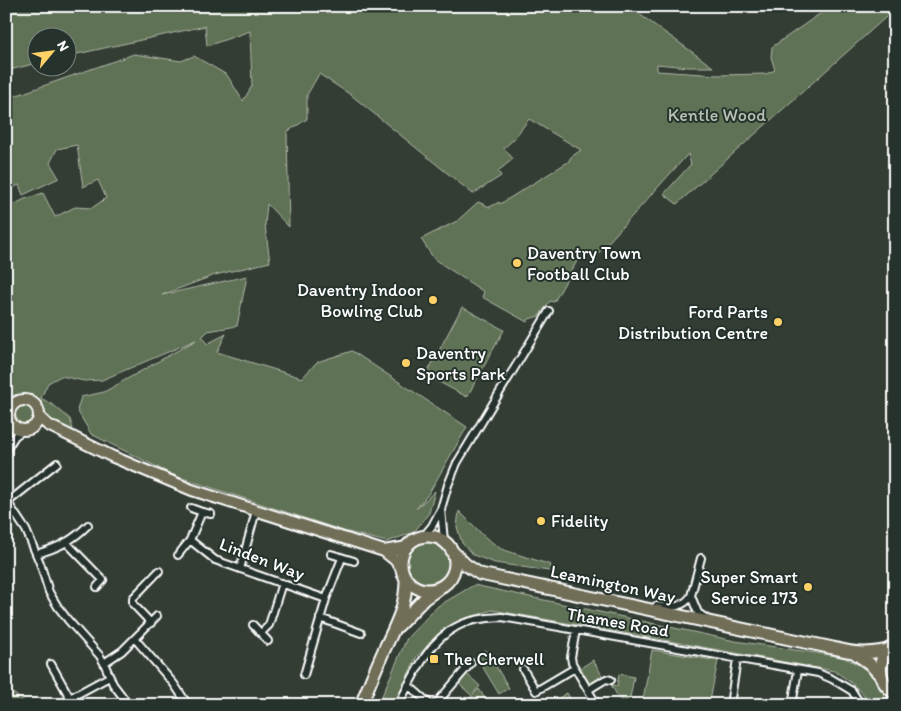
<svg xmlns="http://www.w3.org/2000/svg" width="901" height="711" viewBox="0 0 901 711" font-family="Itim,sans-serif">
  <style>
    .green { fill: #607255; stroke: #b0b8aa }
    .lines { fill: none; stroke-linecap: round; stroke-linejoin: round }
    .street-casing { stroke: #fff; stroke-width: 10 }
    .primary-casing { stroke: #fff; stroke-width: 14 }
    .highway-casing { stroke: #fff; stroke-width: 15 }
    .street { stroke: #26332d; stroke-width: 6 }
    .primary { stroke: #716e59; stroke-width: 10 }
    .highway { stroke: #716e59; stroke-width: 11 }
    .poi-dot { fill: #ffd166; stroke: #26332d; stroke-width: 2 }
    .labels { text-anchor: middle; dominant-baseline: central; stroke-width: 4; stroke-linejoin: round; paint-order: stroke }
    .park-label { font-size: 18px; fill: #b7c0b2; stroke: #26332d }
    .poi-label { font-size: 18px; fill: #fff; stroke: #26332d; text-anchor: start }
    .street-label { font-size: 18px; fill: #fff; stroke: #26332d }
  </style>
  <rect width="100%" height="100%" fill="#333d34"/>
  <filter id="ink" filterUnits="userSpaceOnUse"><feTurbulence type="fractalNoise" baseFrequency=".02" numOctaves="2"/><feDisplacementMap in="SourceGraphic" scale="10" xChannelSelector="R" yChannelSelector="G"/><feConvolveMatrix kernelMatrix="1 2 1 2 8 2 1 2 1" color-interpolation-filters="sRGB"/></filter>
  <g filter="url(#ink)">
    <path class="green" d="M6,6H628L713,67H688L657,64V71L717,75L766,74L775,70L771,57L772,47L831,6H895V9L677,204L664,194L691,164L688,154L596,256L581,254L554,302L550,301L539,316L529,319L527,322L482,297L484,292L434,259L421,239L457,221L478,202L490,207L499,202L500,204L568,162L571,157L581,150L529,119L513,140L504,148L513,159L498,171L501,176L473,194L351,95L319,74L307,95V119L287,132L289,227L267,204L265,225L270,262L215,275L162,295L247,276L237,326L208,331L202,337L207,344L226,334L217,352L302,378L317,362L352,351L467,427L429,493L416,509L435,491L429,513L414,532L387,542L344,531L173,475L91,434L77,410L81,397L104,392L196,340L102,380L84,381L61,376L48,383L41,398L56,407L70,419L74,433L52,423L38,402L23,394L6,396V208L25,199L43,193L55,217L75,207L92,208L106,198L98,180L83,187L77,145L57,149L50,163L59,178L23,195L19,185L6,191V99L134,54L181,61L194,56L227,75L243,101L252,86L250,31L207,46L205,26L68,56V38H38L37,63L6,71Z
      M462,307L504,330L467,397L426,375Z
      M15 415a10 10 0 1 1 20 0a10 10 0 1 1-20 0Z
      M459,511L485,537L501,549L551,565L549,571L495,563L473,555L462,543L457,527Z
      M405 565a22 22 0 1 1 44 0a22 22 0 1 1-44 0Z
      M474,585L735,641L843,657L859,665L877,678L888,696L890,705H869C862,689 848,680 834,671L653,638L492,610L453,624L417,656L394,705H378L407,638L438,606Z
      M486,650L509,688L499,694L476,656Z
      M652,650L718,661L709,705H642Z
      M593,660L603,677C586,687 588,684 579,669Z
      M467,674L480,686L473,694L479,689L489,705H469L466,702L472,696L458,683Z
      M619,674L634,677L630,698L622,703L611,685L617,686Z
      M8,689L28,705H6V691Z
      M567,693L574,705H556L554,701Z"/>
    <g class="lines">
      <defs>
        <path id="street" d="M6,450L15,436L23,430
          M6,500L26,530L40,563L49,592L58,607L68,620L100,656L104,663L113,684L129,705
          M8,502L57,463
          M191,508L202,512L211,514
          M423,537L432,526L441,509
          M190,540L215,560L326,599
          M444,541L441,509L448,485L457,463L549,311
          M66,542L103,580L97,587
          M36,554C58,548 72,541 88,525
          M331,554L354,561
          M178,555L190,540L202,512
          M240,569L256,511
          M691,596L698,613L707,619
          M656,606C671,607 682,609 691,596L701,558
          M320,618L361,633
          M151,623L133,604V598L159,571
          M253,625L268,641
          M576,630L571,657L572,663L597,705
          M261,633L269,625L282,583
          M135,639L174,684L188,705
          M104,663L122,651L157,616
          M51,664L74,705
          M523,669L536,691L575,668
          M304,675L326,599L342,558
          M408,685L431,705
          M588,690L606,679L611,680
          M70,698L109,677
          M398,705C413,678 427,642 456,627C470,619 486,618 502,617L818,673L832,679L852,691L861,705
          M435,705L471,663
          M730,705L737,659
          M792,705L798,670"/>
        <path id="primary" d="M9 415a15 15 0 1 1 30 0a15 15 0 1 1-30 0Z
          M39,417L48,425L111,456L192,490L384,551L394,559L401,567
          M384,551L407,547"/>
        <path id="highway" d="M401 563a27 27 0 1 1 54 0a27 27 0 1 1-54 0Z
          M452,551L466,565L480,574L833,648C854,653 864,655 887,650
          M398,626L424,599L438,589
          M895,644C876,657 875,680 895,693
          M856,654L869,663L881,676
          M361,705C368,687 376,668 384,650C395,626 406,608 406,580"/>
      </defs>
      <use href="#street" class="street-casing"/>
      <use href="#primary" class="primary-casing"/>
      <use href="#highway" class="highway-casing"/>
      <use href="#street" class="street"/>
      <use href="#primary" class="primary"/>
      <use href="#highway" class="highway"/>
    </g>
  </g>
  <g class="poi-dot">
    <circle cx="517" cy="263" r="5"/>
    <circle cx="433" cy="300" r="5"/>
    <circle cx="778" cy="322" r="5"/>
    <circle cx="406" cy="363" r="5"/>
    <circle cx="541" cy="521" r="5"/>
    <circle cx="808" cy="587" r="5"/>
    <rect x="429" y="654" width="10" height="10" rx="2.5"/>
  </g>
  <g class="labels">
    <g class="park-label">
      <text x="717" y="115">Kentle Wood</text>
    </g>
    <g class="poi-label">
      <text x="527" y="253">Daventry Town<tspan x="527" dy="21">Football Club</tspan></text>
      <text x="423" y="290" text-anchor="end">Daventry Indoor<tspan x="423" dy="21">Bowling Club</tspan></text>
      <text x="768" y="312" text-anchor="end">Ford Parts<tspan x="768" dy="21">Distribution Centre</tspan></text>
      <text x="416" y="353">Daventry<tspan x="416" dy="21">Sports Park</tspan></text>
      <text x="551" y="521">Fidelity</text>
      <text x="798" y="577" text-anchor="end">Super Smart<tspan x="798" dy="21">Service 173</tspan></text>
      <text x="444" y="659">The Cherwell</text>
    </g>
    <g class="street-label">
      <text transform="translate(262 559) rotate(21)">Linden Way</text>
      <text transform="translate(613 584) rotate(12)">Leamington Way</text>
      <text transform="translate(618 622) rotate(10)">Thames Road</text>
    </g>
  </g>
  <rect width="901" height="711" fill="none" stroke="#26332d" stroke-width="25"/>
  <rect x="12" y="12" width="876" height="686" fill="none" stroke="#fff" stroke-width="2" filter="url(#ink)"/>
  <g transform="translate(52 52) rotate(61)"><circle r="24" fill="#26332d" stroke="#7d8581"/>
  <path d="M0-4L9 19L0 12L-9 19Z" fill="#ffd166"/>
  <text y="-8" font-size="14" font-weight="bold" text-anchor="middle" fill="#ffffff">N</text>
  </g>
</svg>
